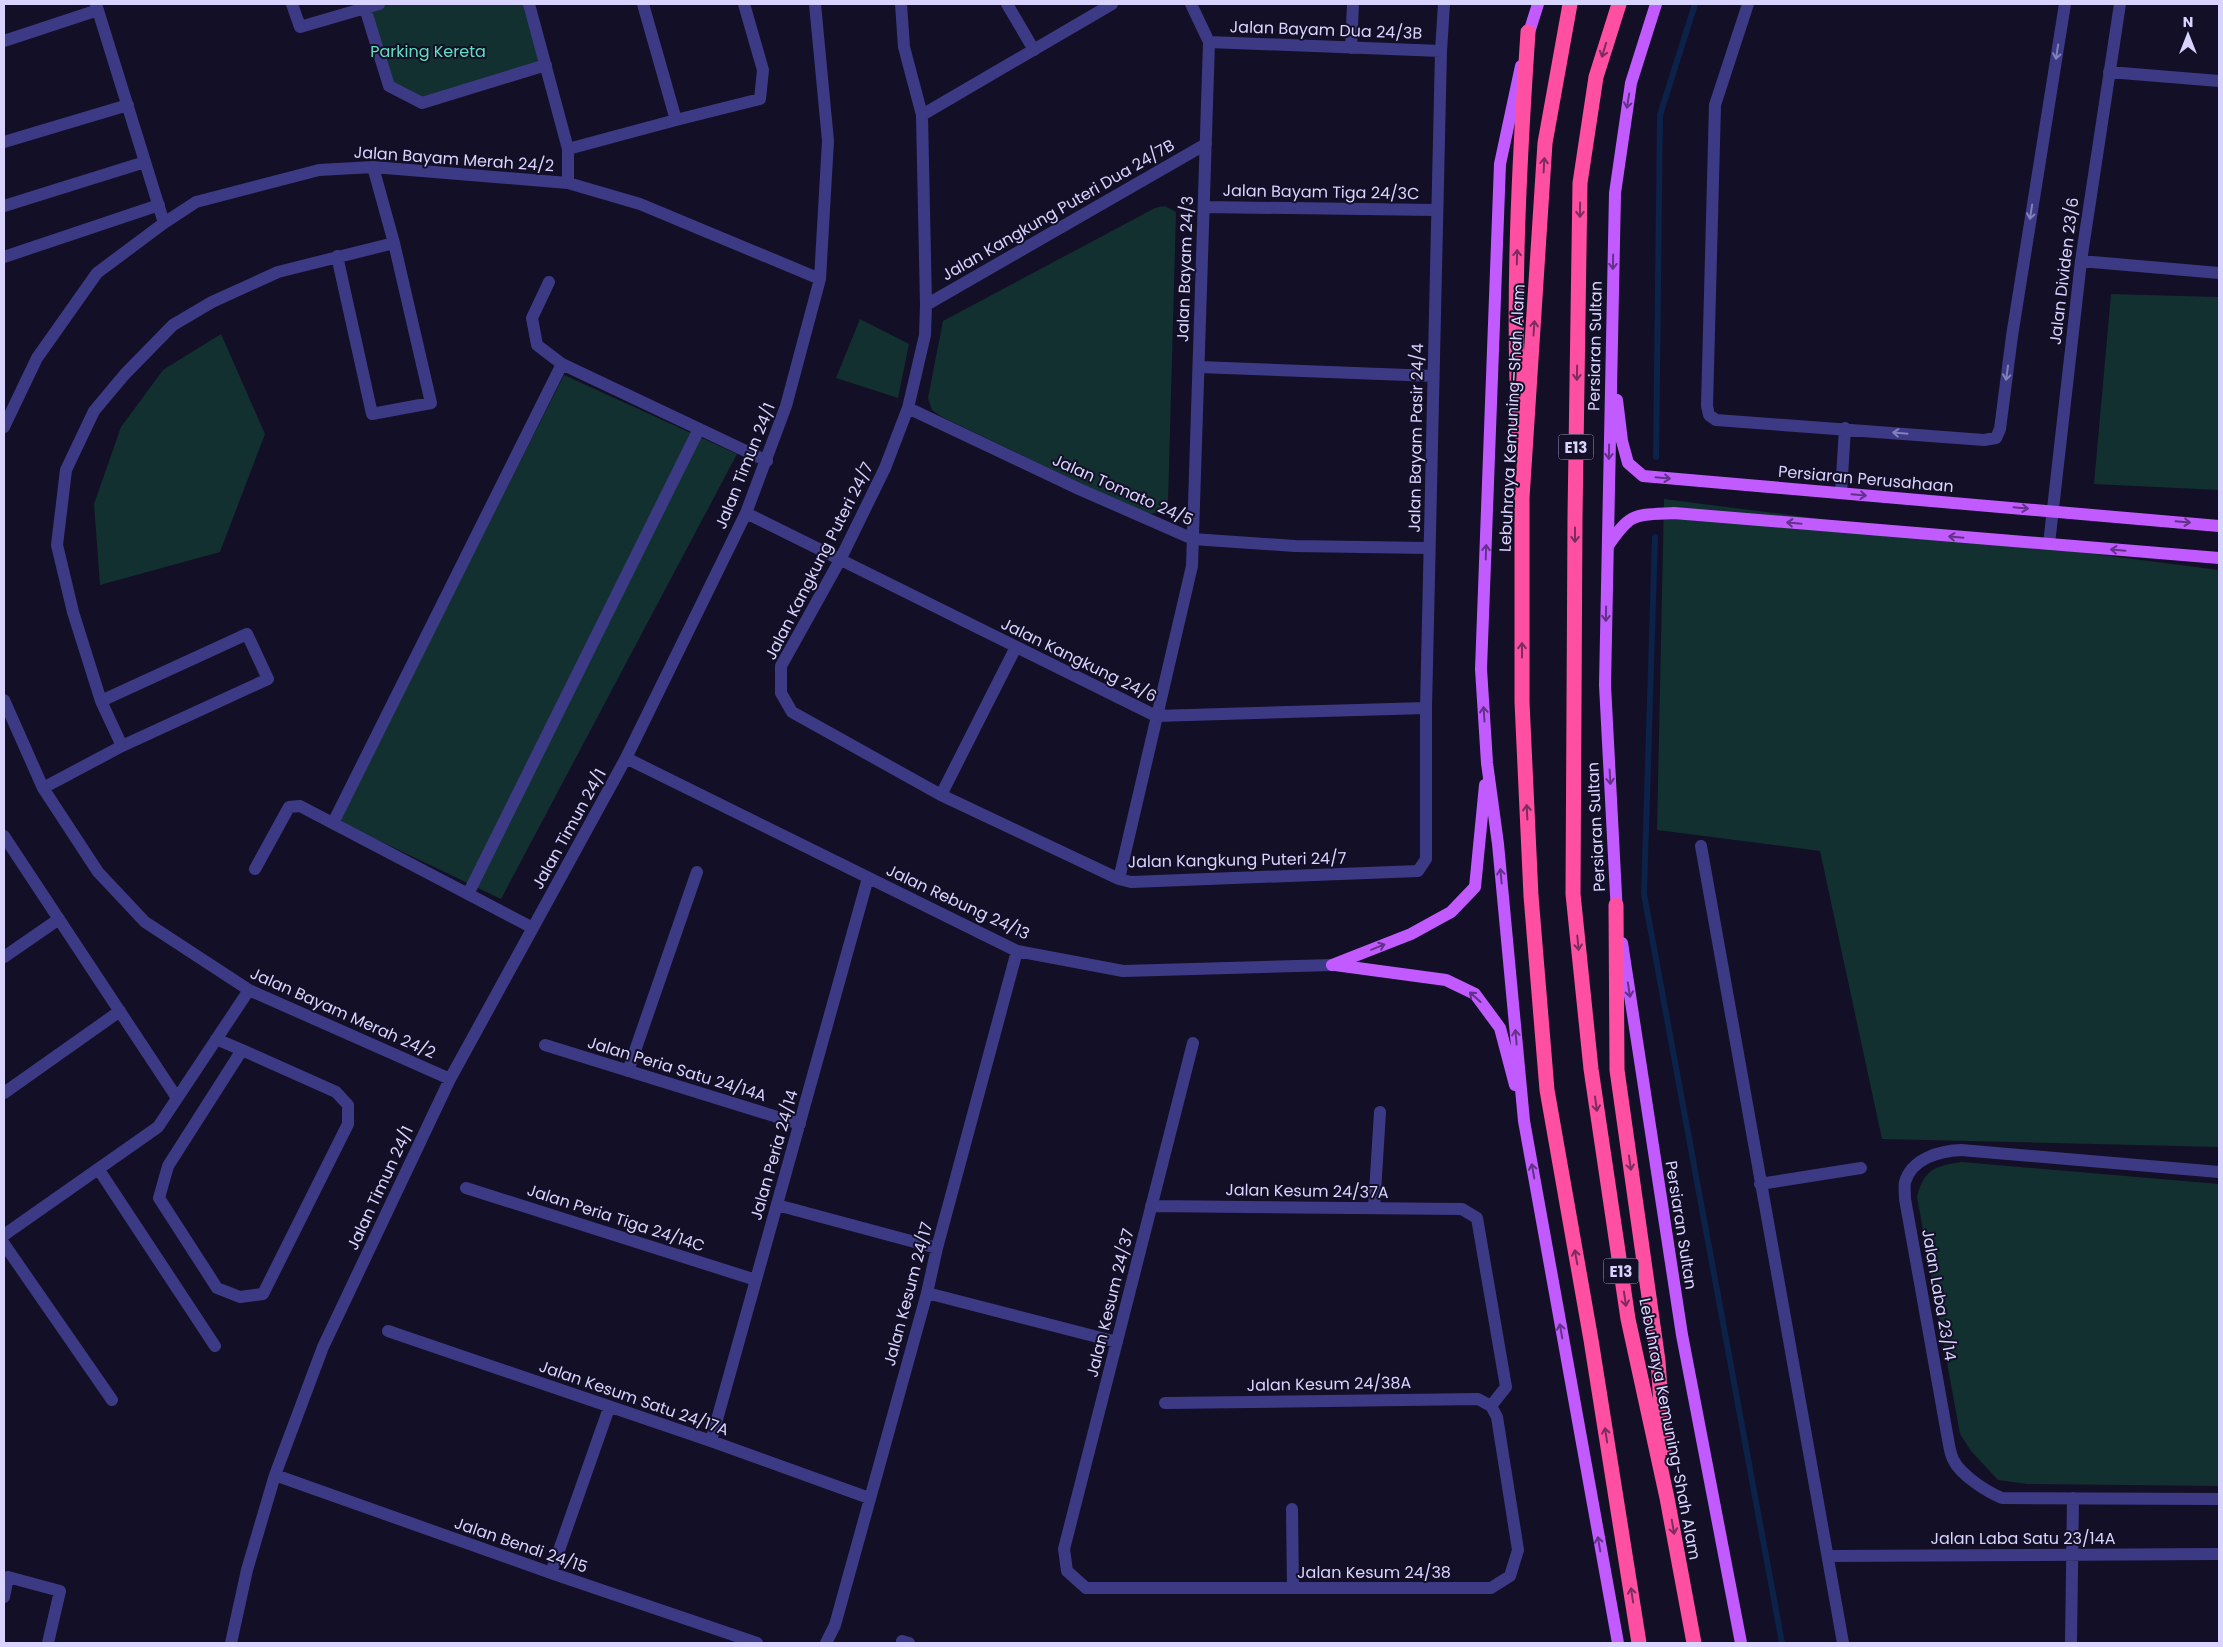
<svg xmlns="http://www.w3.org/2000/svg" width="2223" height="1647" viewBox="0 0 2223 1647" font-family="Poppins,sans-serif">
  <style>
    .green { fill: #12302f }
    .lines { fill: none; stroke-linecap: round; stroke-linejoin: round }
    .stream { stroke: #0c2248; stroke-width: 6 }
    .minor { stroke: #3d3a85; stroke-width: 12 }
    .major { stroke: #c25bff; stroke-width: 12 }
    .highway { stroke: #ff4fa3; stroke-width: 15 }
    .oneway { stroke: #7d2c5e }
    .oneway2 { stroke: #837fbc }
    .oneway3 { stroke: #623188 }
    .labels { text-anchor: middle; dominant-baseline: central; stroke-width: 4; stroke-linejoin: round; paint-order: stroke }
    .shield { fill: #130f26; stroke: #9e99be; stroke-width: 1 }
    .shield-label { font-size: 15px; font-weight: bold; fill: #d9d4ff }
    .street-label { font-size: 16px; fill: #d9d4ff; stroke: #130f26 }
    .park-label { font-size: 16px; fill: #5fe0c0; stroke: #130f26 }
  </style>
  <rect width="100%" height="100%" fill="#130f26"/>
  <path class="green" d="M379,4H529L546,65L422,103L389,86L365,8Z
    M1165,206L1176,212L1168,504L1159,513L1145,514L942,417L932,410L928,398L943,321L1155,208Z
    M2111,294L2219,297V490L2094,484Z
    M860,319L909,344L898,398L836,378Z
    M221,334L265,434L220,552L100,585L94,504L121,427L163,370Z
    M564,375L737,454L501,899L338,821Z
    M1664,499L2219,570V1147L1882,1139L1820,851L1657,830Z
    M1962,1162L2219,1184V1486L2027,1484L1998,1480L1971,1451L1960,1434L1917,1197C1924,1169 1935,1166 1962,1162Z"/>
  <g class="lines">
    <path class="stream" d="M1656,457L1660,115L1695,4
      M1655,537L1644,894L1782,1643"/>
    <path class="minor" d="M96,4L164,223
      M292,4L300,27L379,4
      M529,4L568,149V183
      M643,4L676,120L760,99L763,70L744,4
      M901,4L904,47L922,115L926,305L925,335L908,408L885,468L840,560L781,666V693L792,712L941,795L1119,879L1131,882L1418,871L1426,859V708L1441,51L1444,4
      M1007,4L1034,50
      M1748,4L1715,105L1707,406L1709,415L1716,420L1984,440L1996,438L2000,429L2012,336L2065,4
      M365,8L389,86L422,103L546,65
      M4,41L98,10
      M1209,42L1441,51
      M1351,48L1353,4
      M2109,72L2219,81
      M922,115L1112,4
      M4,142L128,105
      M568,149L676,120
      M4,206L145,162
      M1204,207L1437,210
      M337,256L372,414L431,403L394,243L373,167
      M4,257L159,205
      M2081,261L2219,273
      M549,282L532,318L537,345L562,364L767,461
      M926,305L1206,144
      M1199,367L1433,376
      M908,408L1079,489L1193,539L1295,546L1429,548
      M4,427L37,358L97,273L164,223L196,202L319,170L373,167L568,183L640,204L820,279
      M1841,493L1845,428
      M746,513L1156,716L1426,708
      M2049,544L2081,261L2120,4
      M4,700L43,788L98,872L145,922L249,990L450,1079
      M122,746L101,701L73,612L57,545L66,470L94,411L125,374L173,325L212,302L278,272L394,243
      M626,758L1017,951L1123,971L1332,965
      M43,788L122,746L268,679L247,634L101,701
      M941,795L1016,647
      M333,823L562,364
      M4,836L177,1098
      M1701,846L1843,1643
      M255,869L289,807L300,806L533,928
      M1119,879L1192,566L1209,42L1191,4
      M468,894L699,429
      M4,957L59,919
      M216,1039L242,1050
      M1193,1043L1064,1549L1067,1571L1086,1588H1491L1510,1576L1518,1550L1497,1417L1491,1406
      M545,1045L800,1124
      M242,1050L336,1092L348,1105V1124L263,1294L240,1297L217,1288L159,1198L168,1166Z
      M628,1071L697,872
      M4,1093L120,1011
      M99,1170L215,1346
      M2219,1172L1961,1150C1940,1151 1912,1158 1905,1182C1904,1187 1905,1194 1905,1199L1949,1445C1950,1450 1951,1456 1954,1461C1961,1475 1987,1492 2002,1498L2219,1499
      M1760,1184L1861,1168
      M466,1188L756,1280
      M777,1205L937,1248
      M1151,1206L1462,1209L1477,1218L1506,1387L1491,1406
      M1374,1208L1380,1112
      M4,1235L158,1127L249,990
      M4,1244L112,1400
      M927,1293L1117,1342
      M388,1331L711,1441L869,1498
      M1165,1403L1478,1399L1491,1406
      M711,1441L868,878
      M275,1475L551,1573L757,1643
      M1292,1509L1293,1588
      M1828,1556L2219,1554
      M551,1573L609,1408
      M4,1597L8,1577L60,1591L48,1643
      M902,1641L909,1643
      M231,1643L247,1570L275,1475L323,1347L450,1079L626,758L746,513L786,406L820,279L828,141L815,4
      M826,1643L835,1625L927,1293L937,1248L1017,951
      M2071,1643L2073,1498"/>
    <path class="major" d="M1526,42L1538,4
      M1521,66L1500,164L1481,669L1487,763L1498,844L1524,1121L1618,1643
      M1617,400L1622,441L1628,463L1643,476L2219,526
      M1608,546C1631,512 1634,515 1674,513L2219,558
      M1617,914L1605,685L1615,193L1631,83L1656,4
      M1622,943L1682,1335L1741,1643
      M1332,965L1411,934L1451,912L1475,887L1485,785
      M1335,965L1446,980L1475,994L1500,1028L1515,1085"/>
    <path class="highway" d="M1570,4L1545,143L1522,498V702L1531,896L1547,1090L1591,1340L1639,1643
      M1619,4L1596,77L1580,183L1575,517L1573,894L1591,1069L1628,1319L1667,1498L1694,1643
      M1519,432C1512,299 1519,166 1528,32
      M1616,905L1617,1070L1658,1361L1664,1448"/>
  </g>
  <defs><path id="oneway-shaft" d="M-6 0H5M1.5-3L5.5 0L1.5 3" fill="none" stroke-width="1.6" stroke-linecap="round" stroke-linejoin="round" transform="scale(1.25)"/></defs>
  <g class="oneway">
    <use href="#oneway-shaft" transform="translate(1604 50) rotate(107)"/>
    <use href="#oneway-shaft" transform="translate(1544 165) rotate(-87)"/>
    <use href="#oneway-shaft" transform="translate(1580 210) rotate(91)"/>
    <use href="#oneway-shaft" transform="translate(1517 257) rotate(-89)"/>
    <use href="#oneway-shaft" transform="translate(1534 328) rotate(-86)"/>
    <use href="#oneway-shaft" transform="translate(1577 373) rotate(91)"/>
    <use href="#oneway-shaft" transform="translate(1575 535) rotate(90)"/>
    <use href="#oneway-shaft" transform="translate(1522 650) rotate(-90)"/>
    <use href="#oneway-shaft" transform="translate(1527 812) rotate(-93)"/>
    <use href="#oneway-shaft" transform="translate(1578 943) rotate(84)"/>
    <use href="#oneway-shaft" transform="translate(1596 1104) rotate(82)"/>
    <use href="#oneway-shaft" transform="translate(1630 1163) rotate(82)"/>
    <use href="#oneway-shaft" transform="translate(1576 1257) rotate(-100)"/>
    <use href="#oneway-shaft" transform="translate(1625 1299) rotate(82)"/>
    <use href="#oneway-shaft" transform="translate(1606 1435) rotate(-99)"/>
    <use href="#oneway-shaft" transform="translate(1673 1527) rotate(80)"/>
    <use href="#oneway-shaft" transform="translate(1632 1595) rotate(-99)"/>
  </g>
  <g class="oneway2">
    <use href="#oneway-shaft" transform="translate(2057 52) rotate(99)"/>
    <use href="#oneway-shaft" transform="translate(2031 212) rotate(99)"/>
    <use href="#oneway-shaft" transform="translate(2007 373) rotate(98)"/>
    <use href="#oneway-shaft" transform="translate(1900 433) rotate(-175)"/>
  </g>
  <g class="oneway3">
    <use href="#oneway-shaft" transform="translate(1628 101) rotate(99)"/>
    <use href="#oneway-shaft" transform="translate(1613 262) rotate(91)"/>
    <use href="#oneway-shaft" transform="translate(1609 452) rotate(91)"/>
    <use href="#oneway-shaft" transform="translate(1663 478) rotate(5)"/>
    <use href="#oneway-shaft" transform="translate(1859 495) rotate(5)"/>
    <use href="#oneway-shaft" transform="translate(2021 508) rotate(5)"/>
    <use href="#oneway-shaft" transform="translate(2183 522) rotate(5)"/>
    <use href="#oneway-shaft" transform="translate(1794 523) rotate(-175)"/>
    <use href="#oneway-shaft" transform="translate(1956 537) rotate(-175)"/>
    <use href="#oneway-shaft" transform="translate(2118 550) rotate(-175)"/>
    <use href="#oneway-shaft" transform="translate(1486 552) rotate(-88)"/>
    <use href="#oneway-shaft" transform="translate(1606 614) rotate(91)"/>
    <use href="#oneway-shaft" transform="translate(1484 714) rotate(-94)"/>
    <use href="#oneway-shaft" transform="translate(1610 777) rotate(87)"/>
    <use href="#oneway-shaft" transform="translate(1501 876) rotate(-95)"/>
    <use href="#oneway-shaft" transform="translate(1378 947) rotate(-22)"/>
    <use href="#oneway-shaft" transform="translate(1629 990) rotate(81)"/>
    <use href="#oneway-shaft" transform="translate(1475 997) rotate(-138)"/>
    <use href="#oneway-shaft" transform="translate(1516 1037) rotate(-95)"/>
    <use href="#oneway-shaft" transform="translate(1533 1171) rotate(-100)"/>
    <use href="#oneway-shaft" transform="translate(1561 1331) rotate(-100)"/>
    <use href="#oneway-shaft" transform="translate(1599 1544) rotate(-100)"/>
  </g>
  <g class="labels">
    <g class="shield">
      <rect x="1558.5" y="434.5" width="35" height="25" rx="4"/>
      <rect x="1603.5" y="1258.5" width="35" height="25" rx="4"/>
    </g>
    <g class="shield-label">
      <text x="1576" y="447">E13</text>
      <text x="1621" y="1271">E13</text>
    </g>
    <g class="street-label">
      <text transform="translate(1326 30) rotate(2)">Jalan Bayam Dua 24/3B</text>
      <text transform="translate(454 159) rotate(4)">Jalan Bayam Merah 24/2</text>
      <text transform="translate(1321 192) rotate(1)">Jalan Bayam Tiga 24/3C</text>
      <text transform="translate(1058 210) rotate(-30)">Jalan Kangkung Puteri Dua 24/7B</text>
      <text transform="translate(1185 269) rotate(-88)">Jalan Bayam 24/3</text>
      <text transform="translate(2064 271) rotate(-83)">Jalan Dividen 23/6</text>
      <text transform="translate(1595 346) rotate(-89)">Persiaran Sultan</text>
      <text transform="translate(1512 418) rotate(-87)">Lebuhraya Kemuning–Shah Alam</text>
      <text transform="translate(1416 438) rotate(-89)">Jalan Bayam Pasir 24/4</text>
      <text transform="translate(745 466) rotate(-68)">Jalan Timun 24/1</text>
      <text transform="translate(1866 479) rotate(5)">Persiaran Perusahaan</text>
      <text transform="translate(1123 490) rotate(24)">Jalan Tomato 24/5</text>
      <text transform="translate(819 561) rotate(-63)">Jalan Kangkung Puteri 24/7</text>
      <text transform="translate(1079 660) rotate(26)">Jalan Kangkung 24/6</text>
      <text transform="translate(1596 827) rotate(-93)">Persiaran Sultan</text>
      <text transform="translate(569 829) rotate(-61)">Jalan Timun 24/1</text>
      <text transform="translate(1237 860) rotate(-1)">Jalan Kangkung Puteri 24/7</text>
      <text transform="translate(958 902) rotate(25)">Jalan Rebung 24/13</text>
      <text transform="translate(343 1013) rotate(24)">Jalan Bayam Merah 24/2</text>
      <text transform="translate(677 1069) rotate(17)">Jalan Peria Satu 24/14A</text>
      <text transform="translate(774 1155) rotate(-74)">Jalan Peria 24/14</text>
      <text transform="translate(380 1188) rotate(-65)">Jalan Timun 24/1</text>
      <text transform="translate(1307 1191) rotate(1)">Jalan Kesum 24/37A</text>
      <text transform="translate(616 1218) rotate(18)">Jalan Peria Tiga 24/14C</text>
      <text transform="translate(1681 1225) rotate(81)">Persiaran Sultan</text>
      <text transform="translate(908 1294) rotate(-75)">Jalan Kesum 24/17</text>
      <text transform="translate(1939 1295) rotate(80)">Jalan Laba 23/14</text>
      <text transform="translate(1110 1303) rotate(-76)">Jalan Kesum 24/37</text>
      <text transform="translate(1329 1384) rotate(-1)">Jalan Kesum 24/38A</text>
      <text transform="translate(634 1398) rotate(19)">Jalan Kesum Satu 24/17A</text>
      <text transform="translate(1670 1429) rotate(79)">Lebuhraya Kemuning-Shah Alam</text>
      <text x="2023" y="1538">Jalan Laba Satu 23/14A</text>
      <text transform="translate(521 1545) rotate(19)">Jalan Bendi 24/15</text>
      <text x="1374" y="1572">Jalan Kesum 24/38</text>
    </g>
    <g class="park-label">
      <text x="428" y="51">Parking Kereta</text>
    </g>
  </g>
  <rect width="2223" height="1647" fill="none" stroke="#d9d4ff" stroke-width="10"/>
  <g transform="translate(2188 35)" stroke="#130f26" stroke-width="4" paint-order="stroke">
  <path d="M0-4L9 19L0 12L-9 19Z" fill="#d9d4ff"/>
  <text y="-8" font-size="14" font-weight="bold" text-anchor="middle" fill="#d9d4ff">N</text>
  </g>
</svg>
